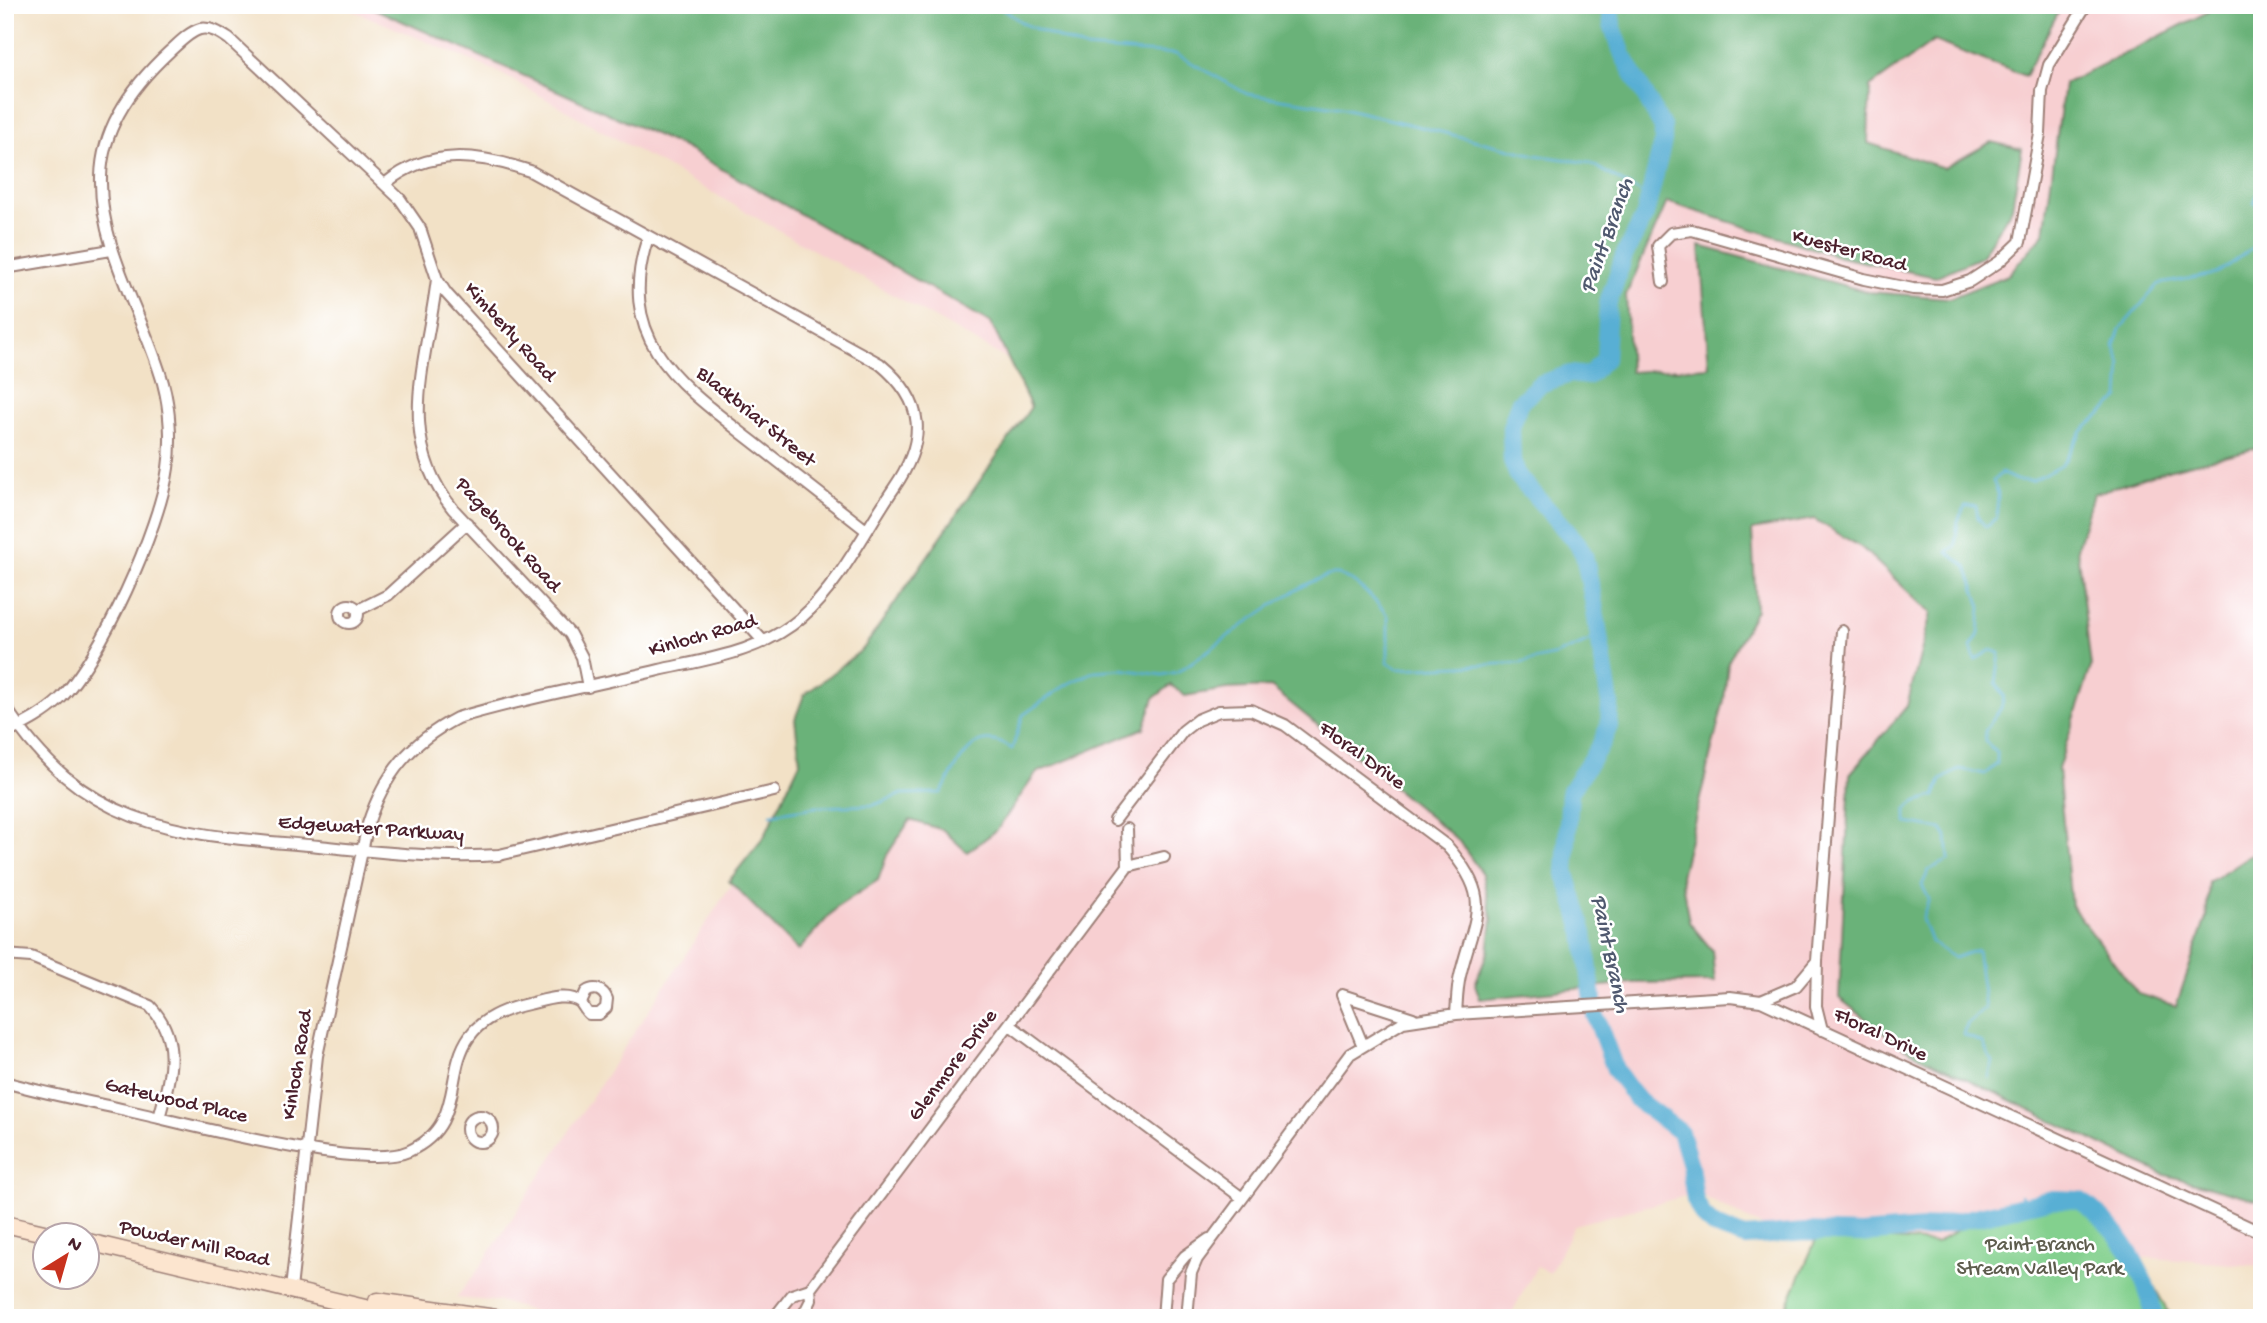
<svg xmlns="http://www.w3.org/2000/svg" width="2267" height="1323" viewBox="0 0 2267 1323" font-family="'Gochi Hand',sans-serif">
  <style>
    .built { fill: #f7cfd1 }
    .green { fill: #83d08e; stroke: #66785c; stroke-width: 2 }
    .forest { fill: #6ab279; stroke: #5a6852; stroke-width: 2 }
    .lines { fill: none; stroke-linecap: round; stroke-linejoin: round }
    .stream { stroke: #58afd4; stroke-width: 2.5 }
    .river { stroke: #58afd4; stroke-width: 18 }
    .minor-casing { stroke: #9e8078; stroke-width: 14 }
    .secondary-casing { stroke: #9e8078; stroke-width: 19 }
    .minor { stroke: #fff; stroke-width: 10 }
    .secondary { stroke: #fce5cf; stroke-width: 16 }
    .labels { text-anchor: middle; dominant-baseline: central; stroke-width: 5; stroke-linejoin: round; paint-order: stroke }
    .street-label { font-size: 21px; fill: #4a1f2b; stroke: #fff }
    .park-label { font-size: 21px; fill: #5e5d4e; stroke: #fff }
    .water-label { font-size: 23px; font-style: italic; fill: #50596f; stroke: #fff }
  </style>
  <rect width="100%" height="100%" fill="#fff"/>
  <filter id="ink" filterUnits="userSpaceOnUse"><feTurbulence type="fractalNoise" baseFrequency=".0143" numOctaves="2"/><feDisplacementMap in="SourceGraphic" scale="14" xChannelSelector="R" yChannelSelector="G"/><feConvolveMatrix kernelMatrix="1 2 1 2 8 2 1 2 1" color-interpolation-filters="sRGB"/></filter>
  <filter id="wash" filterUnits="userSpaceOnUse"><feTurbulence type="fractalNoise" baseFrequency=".00686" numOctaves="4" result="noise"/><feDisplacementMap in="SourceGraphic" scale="28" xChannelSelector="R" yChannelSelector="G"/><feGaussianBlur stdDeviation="1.57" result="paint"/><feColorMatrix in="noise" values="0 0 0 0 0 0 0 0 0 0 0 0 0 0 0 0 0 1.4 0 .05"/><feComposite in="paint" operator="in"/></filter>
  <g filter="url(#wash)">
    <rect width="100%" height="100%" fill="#f2e1c6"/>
    <path class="built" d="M340,5H2262V1266L2136,1257L2127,1237L2003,1203L1936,1243L1773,1232L1697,1193L1574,1225L1550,1273L1537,1266L1509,1318H552L502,1302L456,1298L478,1270L1058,388L498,72Z"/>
    <path class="green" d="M2057,1195L2127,1237L2168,1312L2132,1318H1782L1818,1235L1936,1243L2003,1203Z"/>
    <path class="forest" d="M366,5H2062L2025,76L1934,41L1870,87L1868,143L1944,168L1991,142L2022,149L2012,208L1981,257L1935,277L1840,257L1667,202L1626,295L1630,372L1709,367L1700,246L1868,292L1950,298L2008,275L2044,234L2064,84L2208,12L2213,5H2262V447L2171,469L2093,494L2077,548L2091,667L2058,769L2071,905L2138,994L2176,1006L2206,918L2209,882L2262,847V1201L2162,1174L1905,1049L1839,998L1850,774L1907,706L1931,613L1862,548L1814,519L1752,530L1756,610L1728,662L1724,700L1681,876L1689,922L1712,950L1715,982L1632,983L1480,999L1475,984L1488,952L1492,919L1482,874L1458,840L1271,687L1227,689L1185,696L1171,685L1154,698L1144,728L1036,773L997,830L967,852L943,830L910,820L887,855L878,880L837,907L798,951L729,881L764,837L800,762L795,719L804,695L863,649L1031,407L991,323L683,147Z"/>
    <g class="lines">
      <path class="stream" d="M997,5L1024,24L1083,48L1176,54L1247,94L1343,108L1535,155L1590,163L1649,198
        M2262,183L2254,203L2262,205
        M771,814L816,807L874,805L902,794L941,793C958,765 973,722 1012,749L1023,715L1066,685L1095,671L1122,669L1162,675L1177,672C1208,654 1308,570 1338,575C1356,579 1377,602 1388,616V662L1397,669L1521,663L1556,655L1599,637
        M1989,1078L1992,1062L1983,1043L1964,1035L1967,1024L1985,1008L1977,950L1954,958L1931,942L1922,919L1929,899L1922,885L1929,870L1949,860L1947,837L1942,829L1906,823V809L1915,802L1935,796L1941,780L1960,769L1985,774L1997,764V753L1986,742L1985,731L2001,708L2004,696L1996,683L2000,653L1991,650L1975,660L1971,647L1979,634L1981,607L1967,567L1947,552L1955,546L1958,521L1965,506H1976L1978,518L1986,527L1997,517L1998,493L1993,481L2001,473L2016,480L2032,481L2062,465L2082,431L2119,398L2121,364L2114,346L2120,329L2159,284L2216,274L2262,241
        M2021,1195L2026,1205"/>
      <path class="river" d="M1610,5L1612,25L1623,55L1663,128V141L1645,215L1624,256L1608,303L1605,359L1588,376L1570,374L1540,384L1519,403L1511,428L1512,460L1518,476L1578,544L1584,555L1593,599L1610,704L1609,726L1601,744L1570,792L1565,871L1584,933L1595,1015L1615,1069L1636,1099L1680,1132L1690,1165L1695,1200L1703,1216L1714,1226L1745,1237L1805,1232L1861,1234L1923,1229L2053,1199L2079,1200C2116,1223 2148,1274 2154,1318"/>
    </g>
  </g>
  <g filter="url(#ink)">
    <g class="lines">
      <defs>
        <path id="minor" d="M648,237C614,340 679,384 752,441C790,471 828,500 866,530
          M5,268L111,250
          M437,279C427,362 394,437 453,509L570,634L582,657L588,687
          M1663,282L1658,246L1671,233L1692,230L1864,279L1913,289L1942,290L1970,281L1999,262L2020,242L2040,134L2042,91L2049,65L2086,5
          M340 614a9 9 0 1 1 18 0a9 9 0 1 1-18 0Z
          M358,610L388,595L467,523
          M5,706C87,834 183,834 319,846C378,852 440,859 499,855L774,791
          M5,734C24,724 43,715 59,700C101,659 160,527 168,468C172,442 170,409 163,383C144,315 99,250 101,177C102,126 134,84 170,51C178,44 189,32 200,29C211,27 220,33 229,39L400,199L420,228L437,279L446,293L764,642
          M1115,820L1183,731L1197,720L1219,711L1251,710L1285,725L1447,846C1495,901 1474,916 1460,976C1457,988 1457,1002 1456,1014
          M1128,866L1164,857
          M5,955L31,957L150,1006C182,1040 170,1077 159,1118
          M1817,961L1816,1006L1822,1030
          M1342,995L1413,1018
          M1342,995L1363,1046
          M1761,1001L1796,986L1817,961L1842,631
          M1010,1025L1241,1197
          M5,1082C46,1094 88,1101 129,1111C184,1123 364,1172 409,1151C487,1116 415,1028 528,1004C542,1001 567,992 580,1002C583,1005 585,1011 589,1014H599L606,1008L607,999C603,990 595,986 586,992L581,1003
          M467 1129a13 13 0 1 1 26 0a13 13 0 1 1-26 0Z
          M291,1289L317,1056L368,824C384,774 411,742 457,718C523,698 592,686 659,670C708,659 762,652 802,617C840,584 865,530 894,488C927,440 926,402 880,364L530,171C480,154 430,147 386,183
          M810,1289L1128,866L1127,829
          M774,1318L792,1295L810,1289
          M802,1318L811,1300L810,1289
          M1163,1318L1166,1279L1185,1256L1209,1239
          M1187,1318L1191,1273L1197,1259L1350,1054L1403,1022L1456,1014L1730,997L1761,1001L2262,1233"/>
        <path id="secondary" d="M5,1224L57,1236
          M88,1242L407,1318
          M377,1301L496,1318"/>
      </defs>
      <use href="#minor" class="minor-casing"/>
      <use href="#secondary" class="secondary-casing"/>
      <use href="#minor" class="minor"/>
      <use href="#secondary" class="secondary"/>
    </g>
  </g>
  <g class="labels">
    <g class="street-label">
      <text transform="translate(1849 252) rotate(15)">Kuester Road</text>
      <text transform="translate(509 333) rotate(48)">Kimberly Road</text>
      <text transform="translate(755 418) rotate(39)">Blackbriar Street</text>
      <text transform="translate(507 536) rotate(48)">Pagebrook Road</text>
      <text transform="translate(703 637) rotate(-16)">Kinloch Road</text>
      <text transform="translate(1361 757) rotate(36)">Floral Drive</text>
      <text transform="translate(371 830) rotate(4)">Edgewater Parkway</text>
      <text transform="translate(1880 1036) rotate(25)">Floral Drive</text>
      <text transform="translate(299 1065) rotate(-81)">Kinloch Road</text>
      <text transform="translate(954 1066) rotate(-53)">Glenmore Drive</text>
      <text transform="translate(176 1102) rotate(13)">Gatewood Place</text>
      <text transform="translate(194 1245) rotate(13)">Powder Mill Road</text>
    </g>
    <g class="park-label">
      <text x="2040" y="1246">Paint Branch<tspan x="2040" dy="24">Stream Valley Park</tspan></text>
    </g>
    <g class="water-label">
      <text transform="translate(1608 236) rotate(-70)">Paint Branch</text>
      <text transform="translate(1609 954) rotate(78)">Paint Branch</text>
    </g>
  </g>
  <rect width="2267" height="1323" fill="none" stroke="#fff" stroke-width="28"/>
  <g transform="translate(66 1256) rotate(37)"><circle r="33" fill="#ffffff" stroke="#b7a5aa" stroke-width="2"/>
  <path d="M0-5L12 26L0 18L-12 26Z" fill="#c8321e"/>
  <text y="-10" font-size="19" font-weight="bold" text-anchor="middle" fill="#4a1f2b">N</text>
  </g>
</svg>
